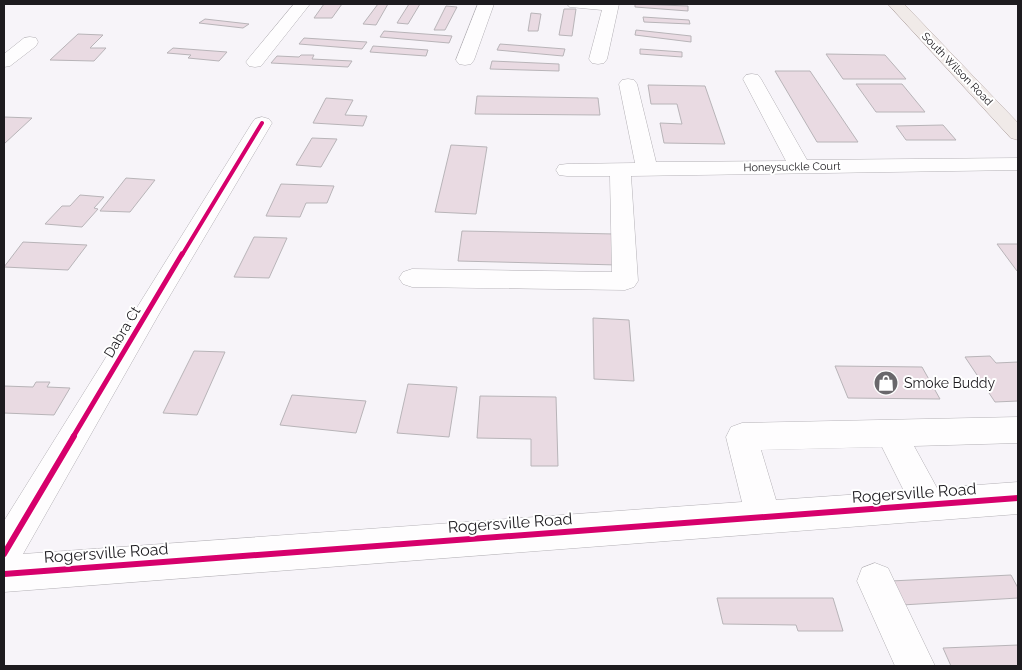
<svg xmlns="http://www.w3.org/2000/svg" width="1022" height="670" viewBox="0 0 1022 670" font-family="Raleway,sans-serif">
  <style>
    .building { fill: #e9dae2; stroke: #b8b4b8 }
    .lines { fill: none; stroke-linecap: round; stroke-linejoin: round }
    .minor-casing { stroke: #b4b1b6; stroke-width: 1 }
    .major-casing { stroke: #b9acaa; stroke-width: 1 }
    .minor { fill: #fefdfe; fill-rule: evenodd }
    .major { fill: #f0eae8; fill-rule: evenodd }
    .cycleway-far2-casing { stroke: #fff; stroke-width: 6 }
    .cycleway-far1-casing { stroke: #fff; stroke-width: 8 }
    .cycleway-casing { stroke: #fff; stroke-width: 9 }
    .cycleway-far2 { stroke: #d6006c; stroke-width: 4 }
    .cycleway-far1 { stroke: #d6006c; stroke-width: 5 }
    .cycleway { stroke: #d6006c; stroke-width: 6 }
    .labels { text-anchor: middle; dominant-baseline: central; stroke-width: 4; stroke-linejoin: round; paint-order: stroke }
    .far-street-label { font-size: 11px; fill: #1d1b1f; stroke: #fff }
    .street-label { font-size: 14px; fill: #1d1b1f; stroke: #fff }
    .poi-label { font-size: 14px; fill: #1d1b1f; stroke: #fff; text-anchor: start }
    .near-street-label { font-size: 16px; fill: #1d1b1f; stroke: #fff }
  </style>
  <rect width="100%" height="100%" fill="#f7f4f9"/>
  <path class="building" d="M324,4H342L332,18H314Z
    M378,4H388L376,25L363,24Z
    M409,4H420L408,24L397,23Z
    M635,4L688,6V11L635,7Z
    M446,6L457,7L445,30H434Z
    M564,9H576L572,36L559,35Z
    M531,13L541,14L538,31H528Z
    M643,17L689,20L690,24L644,22Z
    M205,19L249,24L243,28L199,23Z
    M636,30L691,36V42L635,35Z
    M384,31L452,36L449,43L380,37Z
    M78,34L103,35L90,48H106L94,61L50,60Z
    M304,38L367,42L362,49L299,44Z
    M500,44L565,49L563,56L497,50Z
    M373,46L428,50L426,56L370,52Z
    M173,48L227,52L219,61L188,58L191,55L167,53Z
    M640,49L682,52V57L640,54Z
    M826,54L885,55L906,79H843Z
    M301,55H314L312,59L352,61L348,67L271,63L277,56L299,57Z
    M492,61L559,64V71L490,69Z
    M775,71H810L858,142H817Z
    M856,84H902L925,112H876Z
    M648,85L705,86L725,144L664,143L660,123L682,124L677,104H651Z
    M477,96L598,98L600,115L475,114Z
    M326,98L353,100L345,115L367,116L363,126L313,123Z
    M4,117L32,118L4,144Z
    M943,125L956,140H906L896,126Z
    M312,138L337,139L321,167L296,165Z
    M451,145L487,147L476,214L435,212Z
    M126,178L155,180L130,212L100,211Z
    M281,184L334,186L327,203H306L300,217L266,216Z
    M80,195L104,197L94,208L98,209L82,227L45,224L62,206H70Z
    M462,231L615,234L618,265L458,261Z
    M254,237L287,238L269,278L234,277Z
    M23,242L87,245L68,270L4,267Z
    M997,244H1018V271H1017Z
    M593,318L629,320L634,381L594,379Z
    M194,351L225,352L197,415L163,413Z
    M990,356L996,363L1018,362V401L995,402L965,357Z
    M835,366L922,367L940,399L848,398Z
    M36,382H50L47,387L70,388L54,415L4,413V386L33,387Z
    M408,384L457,387L449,437L397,433Z
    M292,395L366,401L356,433L280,425Z
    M480,396L556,397L558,466H531V439L477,438Z
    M1011,575L1018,588V598L902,605L891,581Z
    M717,598H833L843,631H798L796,625L723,624Z
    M1018,645V666H951L943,648Z"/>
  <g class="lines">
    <defs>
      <path id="minor" d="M294,4H310L261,66L255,67L249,66L246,62L249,58Z
        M478,4H494L474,60L471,64L465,65L459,64L456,60Z
        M567,4H619L607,59L604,63L598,64L592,63L589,59L602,10L570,7Z
        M30,37L36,38L38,42L36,46L10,66L4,67V54L24,38Z
        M752,74L758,75L761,79L807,160L1018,158V170L631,176L638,281L634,287L625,290L412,287L403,284L399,278L403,272L412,269L612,272L610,176H567L559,175L556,170L559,165L567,164L635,163L619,84L622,80L628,79L634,80L637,84L656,162L786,161L743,79L746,75Z
        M262,117L269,119L272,123L159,314L23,554L742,502L726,437L731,427L742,423L1018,417V443L914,446L937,488L1018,482V514L4,592V521L252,123L255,119ZM882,447L904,491L776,500L761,450Z
        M875,563L888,568L935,666H895L857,581L862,568Z"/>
      <path id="major" d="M888,4H904L1018,123V140L1011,138Z"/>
    </defs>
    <use href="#minor" class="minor-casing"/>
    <use href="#major" class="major-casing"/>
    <use href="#minor" class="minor"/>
    <use href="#major" class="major"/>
    <defs>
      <path id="cycleway-far2" d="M182,255L262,123"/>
      <path id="cycleway-far1" d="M73,437L182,254"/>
      <path id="cycleway" d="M4,554L74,436
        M4,574L1018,498"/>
    </defs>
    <use href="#cycleway-far2" class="cycleway-far2-casing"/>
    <use href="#cycleway-far1" class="cycleway-far1-casing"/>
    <use href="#cycleway" class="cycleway-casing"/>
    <use href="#cycleway-far2" class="cycleway-far2"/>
    <use href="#cycleway-far1" class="cycleway-far1"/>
    <use href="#cycleway" class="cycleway"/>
  </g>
  <defs>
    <symbol id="shop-disc" viewBox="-11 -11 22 22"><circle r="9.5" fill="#69676b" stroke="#fff"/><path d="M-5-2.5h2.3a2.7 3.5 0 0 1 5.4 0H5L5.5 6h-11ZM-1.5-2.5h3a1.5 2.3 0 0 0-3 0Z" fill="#fff"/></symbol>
  </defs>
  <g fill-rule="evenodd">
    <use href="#shop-disc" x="872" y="369" width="28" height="28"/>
  </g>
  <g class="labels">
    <g class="far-street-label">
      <text transform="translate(957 69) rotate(46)">South Wilson Road</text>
      <text transform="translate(792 167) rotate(-1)">Honeysuckle Court</text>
    </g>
    <g class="street-label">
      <text transform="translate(122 332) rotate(-59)">Dabra Ct</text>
    </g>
    <g class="poi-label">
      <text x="904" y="383">Smoke Buddy</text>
    </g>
    <g class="near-street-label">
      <text transform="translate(914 493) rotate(-4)">Rogersville Road</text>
      <text transform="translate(510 523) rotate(-4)">Rogersville Road</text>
      <text transform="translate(106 553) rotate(-4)">Rogersville Road</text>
    </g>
  </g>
  <rect width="1022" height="670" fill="none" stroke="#1d1b1f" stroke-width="10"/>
</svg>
